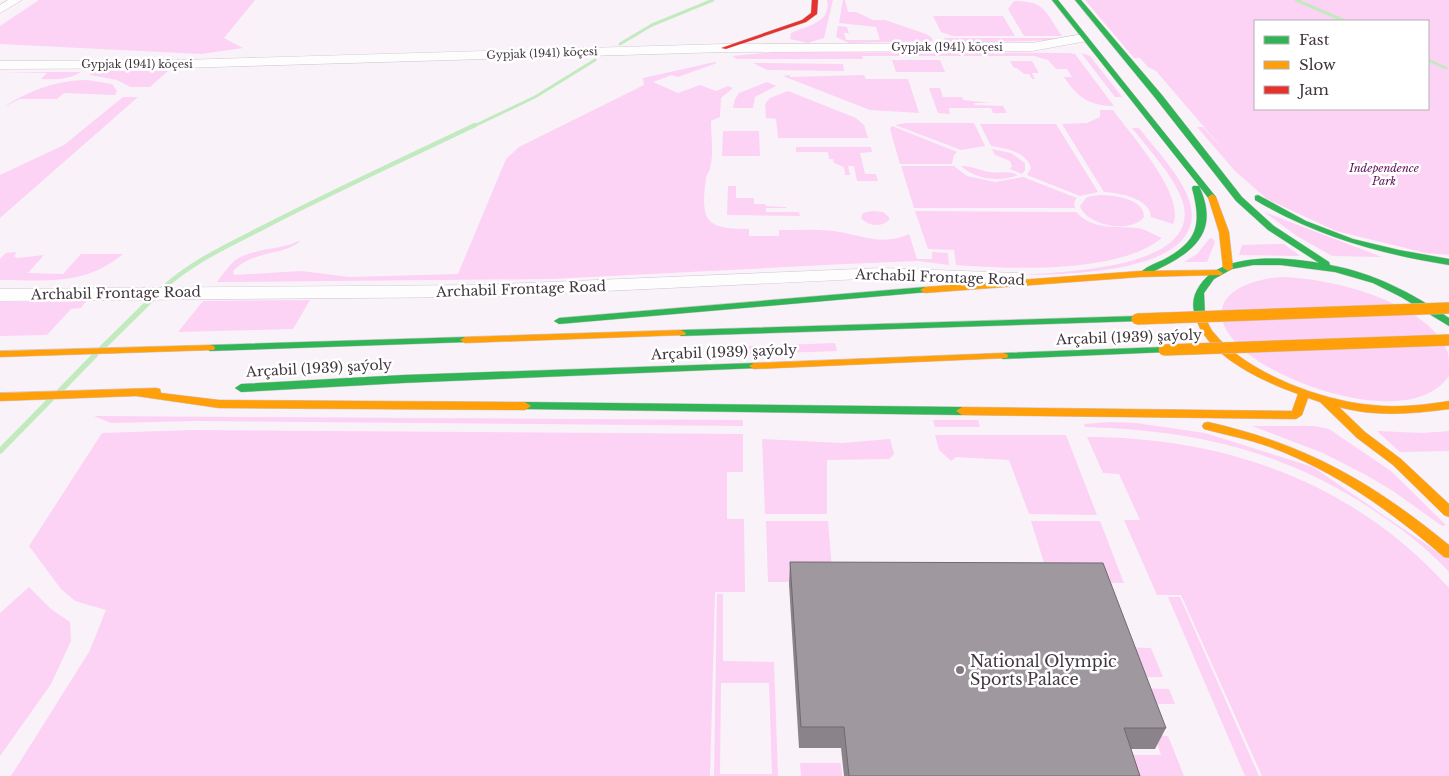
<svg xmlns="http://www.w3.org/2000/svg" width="1449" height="776" viewBox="0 0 1449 776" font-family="'Libre Baskerville',serif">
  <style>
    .green { fill: #fcd2f5; fill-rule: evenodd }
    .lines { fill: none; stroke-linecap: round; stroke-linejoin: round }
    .stream-far2 { stroke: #c1ebbf; stroke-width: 3 }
    .stream-far1 { stroke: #c1ebbf; stroke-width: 4.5 }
    .stream { stroke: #c1ebbf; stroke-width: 5.5 }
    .street-casing { stroke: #d0c7cf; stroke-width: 1 }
    .fast-casing { stroke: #d0c7cf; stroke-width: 1 }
    .slow-casing { stroke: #d0c7cf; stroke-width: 1 }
    .jam-casing { stroke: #d0c7cf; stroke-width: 1 }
    .street { fill: #fefdfe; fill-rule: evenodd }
    .fast { fill: #30b455; fill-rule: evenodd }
    .slow { fill: #ff9f0a; fill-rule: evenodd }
    .jam { fill: #e5322d; fill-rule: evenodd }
    .slow-bridge-casing { stroke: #d0c7cf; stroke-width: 12; stroke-linecap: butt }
    .slow-bridge { stroke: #ff9f0a; stroke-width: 11 }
    .wall { fill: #8a8389 }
    .building { fill: #a0989f; stroke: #706a6f }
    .poi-dot { fill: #827880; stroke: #fff; stroke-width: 2 }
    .labels { text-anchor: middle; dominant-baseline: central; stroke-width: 5; stroke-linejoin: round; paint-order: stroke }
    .far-street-label { font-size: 11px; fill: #41373f; stroke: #fff }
    .far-park-label { font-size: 11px; font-style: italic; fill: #5e0c57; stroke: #fff }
    .street-label { font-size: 14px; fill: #41373f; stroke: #fff }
    .near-poi-label { font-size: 16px; fill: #41373f; stroke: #fff; text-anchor: start }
  </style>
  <rect width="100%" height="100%" fill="#faf2f9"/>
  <path class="green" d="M39,0H255L224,38L243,48L201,54L0,44V26Z
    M827,0H833L824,38L808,43L790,39L791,33C808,26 832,22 827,0Z
    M843,0H845L848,12H856L873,20H885L926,34L931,37L933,41L849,43L836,37L838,26L847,27L849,33H844L846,40H880L876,27L839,23Z
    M1085,0H1449V255L1426,253L1336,231L1267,199L1235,171L1197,127H1203L1229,156L1156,71L1148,67L1140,58H1134ZM1255,21H1428V109H1255Z
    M1014,1C1046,1 1045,12 1062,36H1024L1008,9Z
    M933,16H1003L1015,36H953L941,32Z
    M944,38H1064L1065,40L946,43Z
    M776,52L1069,53L1075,54L1114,106C1089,106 1077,97 1064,77H1072L1067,69H1056L1048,60L1034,56H862L863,59H737L732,56Z
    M1081,53L1090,56L1122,97H1115Z
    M892,60H940L945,72H896Z
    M1010,61H1032L1039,73H1032L1035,79H1032L1029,74H1024L1017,68H1014Z
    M715,62L717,63L678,77L672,75L653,82L678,93L700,85L716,91L728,86L733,88L721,98L720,117L711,121C711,136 714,154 710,168C710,172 706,174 706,178C700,222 706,229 749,229V236H779V230C797,230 816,229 833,231C861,234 879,247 909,234L917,259H932V252L948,253L949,265L918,261L845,264L551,279L217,282C222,275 228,267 234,261C254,247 280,251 301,240C287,256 254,249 233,271L234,275L302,271L349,277L458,274L506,159L519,147L644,85L643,78Z
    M753,63L843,64L844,71L767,70Z
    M91,71H168L150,87H130L117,80L90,75Z
    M0,72H81C71,79 54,80 41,79L47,73Z
    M790,75V77L864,75L866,79H908L919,113L870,110L783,76Z
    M87,80L112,84L117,91L115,95L64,93L57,99H20L4,107C28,91 57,80 87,80Z
    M767,82L776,86L755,97L753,108H733L735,99L739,93Z
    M929,88H940L943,97H962L963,100L991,103H974L975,105L1003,106L1007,113H993L991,108H949L950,114L938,113Z
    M788,91L856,118L864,125L868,138H778L776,119L766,118L765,104L770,98Z
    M123,97H138L0,218V175L64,145Z
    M1100,110H1113C1130,134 1186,195 1173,224L1151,217C1150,198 1119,193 1104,192L1062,124L1087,123L1100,117Z
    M906,123H974L985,146L961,150L895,125Z
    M980,124H1056L1098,192L1080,196L1027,175L1031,168C1027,152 1005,148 991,146Z
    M892,126L957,152L954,155L952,164H900L890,129Z
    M1132,128H1139C1156,150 1182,176 1190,203C1209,274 1066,274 1026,275C1065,271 1195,269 1184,207C1179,181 1148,149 1132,128Z
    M723,131H759L760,156H722Z
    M796,147H871L872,152L860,153L865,174H876L878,181H857L854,166H848L850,175H845L844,167L834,163L833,159H829L828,152H796Z
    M992,149L1011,153L1025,163V170L1022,174L1010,169L1012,166L1010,161L995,155Z
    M901,166H954L967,176L995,182L1023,177L1077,198L1074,202L1075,208H914Z
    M961,166C973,166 978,170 989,172C1002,174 1005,170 1018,175C1000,182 976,180 961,166Z
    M728,186H736V198H754V204H765L766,206L786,207V208H766V212H799L800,216L727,215Z
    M1099,195C1113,195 1144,198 1144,217C1131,234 1087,226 1080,206L1087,197Z
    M872,211L883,212L889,217V220C881,228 868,226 861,218L863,213Z
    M915,211L1076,212C1092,230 1115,226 1136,228C1144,228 1154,235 1162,238C1118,274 1010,269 956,265L954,250L928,249Z
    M1264,212L1382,257L1332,256L1297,236Z
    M1210,238L1213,239L1215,242L1207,262H1184L1197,254Z
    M1275,244H1284L1300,256L1239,255L1242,245Z
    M17,252L14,256L17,258L44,255L28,273L63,274L81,254H123C85,286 46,280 0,280V259L6,253Z
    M1283,277C1330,278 1430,302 1448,353C1449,360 1449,368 1449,376C1411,430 1286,386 1246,352C1195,309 1232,280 1283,277Z
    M310,300L293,329L178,332L203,301Z
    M86,301L81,308L71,309L47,335L0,336V302Z
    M835,343L837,351L729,355V347Z
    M94,416L743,420V426L196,421L111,423Z
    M933,420H978L980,427H935Z
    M1110,422L1136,423L1205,433L1313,467L1449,560V572C1428,549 1405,531 1379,514C1288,451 1193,430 1085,427L1084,424Z
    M1252,426H1314L1329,429L1391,471L1446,525L1442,526L1393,491L1366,475L1323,453Z
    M193,430L743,434V472H727V519H744L745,592H715L710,776H11L89,652L106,610L75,601L61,589L29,546L102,433Z
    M1377,431L1423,433L1449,431V451L1400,452Z
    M935,435H1066L1097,515L1029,514L1009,460L956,457L951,461L939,450Z
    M1087,437C1226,437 1355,483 1449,588V776H1262L1181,595H1157L1124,520H1140L1119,474L1103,473Z
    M762,439L842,443L890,439L894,454L889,459L827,460V514H765Z
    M766,521H828L833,582H768Z
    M1031,521H1100L1124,583L1050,582Z
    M29,587L51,609L70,622L71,641L51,684L0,756V613Z
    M717,594H723V661L774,662L778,776H714ZM721,683H769L772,774H720Z
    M1168,597H1180L1259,776H1245Z
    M1120,647L1151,648L1163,677H1131Z
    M1135,688L1169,689L1175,704H1157Z
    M1154,735L1168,736L1184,776H1124L1118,755H1161Z
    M800,763H841L842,776H801Z"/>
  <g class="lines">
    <path class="stream-far2" d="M1296,0L1345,21
      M620,44L652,25L713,0
      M1428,60L1446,68
      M472,127L535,97L595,60"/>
    <path class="stream-far1" d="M161,290C192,261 231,244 268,225C336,190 406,158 475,125"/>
    <path class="stream" d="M102,348L162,289
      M60,391L95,355
      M0,451L51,399"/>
    <defs>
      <path id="street" d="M8,0H22L0,13V5Z
        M1083,34L1089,38L1087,41L1032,51L724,52L181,68L0,69V61L181,60L724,44L1032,43Z
        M882,268L1017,273L1024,275L1026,279L1024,283L1017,285L882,278L478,297L0,301V289L478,285Z"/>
      <path id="fast" d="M1052,0H1058L1216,197L1215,199H1209L1199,186C1222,235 1189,255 1150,273L1147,274L1142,271C1148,266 1156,263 1163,260C1198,241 1202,225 1192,188L1193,186H1199Z
        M1075,0H1081L1162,95L1242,197L1274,226L1329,262L1330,265C1374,273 1412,293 1449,318V326L1401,297L1373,283L1335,272L1281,265H1253L1232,269L1214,279L1204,293L1205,315L1204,317H1196C1191,306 1193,295 1200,285C1223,252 1283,257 1319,263L1268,230L1236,201L1156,99Z
        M1258,195L1306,221L1353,239L1399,250L1449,259V265C1380,254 1316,236 1255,200V196Z
        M925,287L930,290L928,292L559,324L554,321L559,318Z
        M1137,316L1142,319L1141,321L681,336L676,333L681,330Z
        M465,337L470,340L469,342L210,351L205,348L210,345Z
        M1164,347L1168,348L1169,350L1168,352L1003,359L998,356L1003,353Z
        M754,363L758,364L759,366L758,368L403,383L241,392L235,388L241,384L403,375Z
        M525,402L962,407L968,411L962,415L521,409L519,406L521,403Z"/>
      <path id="slow" d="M1212,194L1216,197L1229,232L1233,268L1228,271L1223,268L1219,232L1208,197Z
        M1218,270L1223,273L1221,275L1140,277L925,293L920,290L925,287L1140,271Z
        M1200,312L1204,313C1207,319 1209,328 1214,333C1247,373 1322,401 1372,405C1398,408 1424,405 1449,401V409C1412,414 1375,417 1339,407L1365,432L1401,459L1449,504V517L1444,515L1393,465L1357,438L1320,402L1308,398L1302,415L1296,419L962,415L956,411L962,407L1292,411L1298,394C1267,383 1221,362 1203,333C1199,328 1197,321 1195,315Z
        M681,330L686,333L685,335L465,343L460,340L465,337Z
        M210,345L214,346L215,348L214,350L0,357V351Z
        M1003,353L1007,354L1008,356L1007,358L754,369L749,366L754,363Z
        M156,388L160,389L161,393L219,400L525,402L531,406L525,410L219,408L136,396L0,401V393Z
        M1208,422C1306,444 1372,482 1449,545V558L1444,557C1392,512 1335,471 1270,447C1248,439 1226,435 1204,429L1202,426L1204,423Z"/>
      <path id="jam" d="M812,0H818L817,14L806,22L726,49L721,48L802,20L811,13Z"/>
    </defs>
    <use href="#street" class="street-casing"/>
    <use href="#fast" class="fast-casing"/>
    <use href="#slow" class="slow-casing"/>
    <use href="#jam" class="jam-casing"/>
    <use href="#street" class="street"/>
    <use href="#fast" class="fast"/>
    <use href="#slow" class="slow"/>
    <use href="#jam" class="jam"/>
    <defs>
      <path id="slow-bridge" d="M1137,319L1449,308
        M1164,350L1449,340"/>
    </defs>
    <use href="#slow-bridge" class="slow-bridge-casing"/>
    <use href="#slow-bridge" class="slow-bridge"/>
  </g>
  <path class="wall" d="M790,562L1166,728L1155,749H1131L1140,776H844L841,748H799L789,584Z"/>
  <path class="building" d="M790,562L1103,563L1166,728H1124L1140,776H849L844,727H801Z"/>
  <circle class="poi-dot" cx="960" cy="670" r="5"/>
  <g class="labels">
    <g class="far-street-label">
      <text x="947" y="47">Gypjak (1941) köçesi</text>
      <text transform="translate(542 53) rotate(-2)">Gypjak (1941) köçesi</text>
      <text x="137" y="64">Gypjak (1941) köçesi</text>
    </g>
    <g class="far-park-label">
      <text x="1384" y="168">Independence<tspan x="1384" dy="13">Park</tspan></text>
    </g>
    <g class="street-label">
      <text transform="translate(940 277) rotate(2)">Archabil Frontage Road</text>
      <text transform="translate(521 289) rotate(-2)">Archabil Frontage Road</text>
      <text transform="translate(116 293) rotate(-1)">Archabil Frontage Road</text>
      <text transform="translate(1129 337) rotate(-2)">Arçabil (1939) şaýoly</text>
      <text transform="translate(724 352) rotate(-2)">Arçabil (1939) şaýoly</text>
      <text transform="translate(319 368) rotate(-3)">Arçabil (1939) şaýoly</text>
    </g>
    <g class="near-poi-label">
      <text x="970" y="661">National Olympic<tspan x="970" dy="18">Sports Palace</tspan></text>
    </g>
  </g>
  <rect x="1254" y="20" width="175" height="90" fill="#ffffff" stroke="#b3afb2"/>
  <rect x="1264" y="36" width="25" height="8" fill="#30b455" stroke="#b3afb2"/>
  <text x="1299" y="45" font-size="15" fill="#41373f">Fast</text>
  <rect x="1264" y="61" width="25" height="8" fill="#ff9f0a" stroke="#b3afb2"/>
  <text x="1299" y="70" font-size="15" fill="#41373f">Slow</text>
  <rect x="1264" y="86" width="25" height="8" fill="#e5322d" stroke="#b3afb2"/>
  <text x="1299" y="95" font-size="15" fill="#41373f">Jam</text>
</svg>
